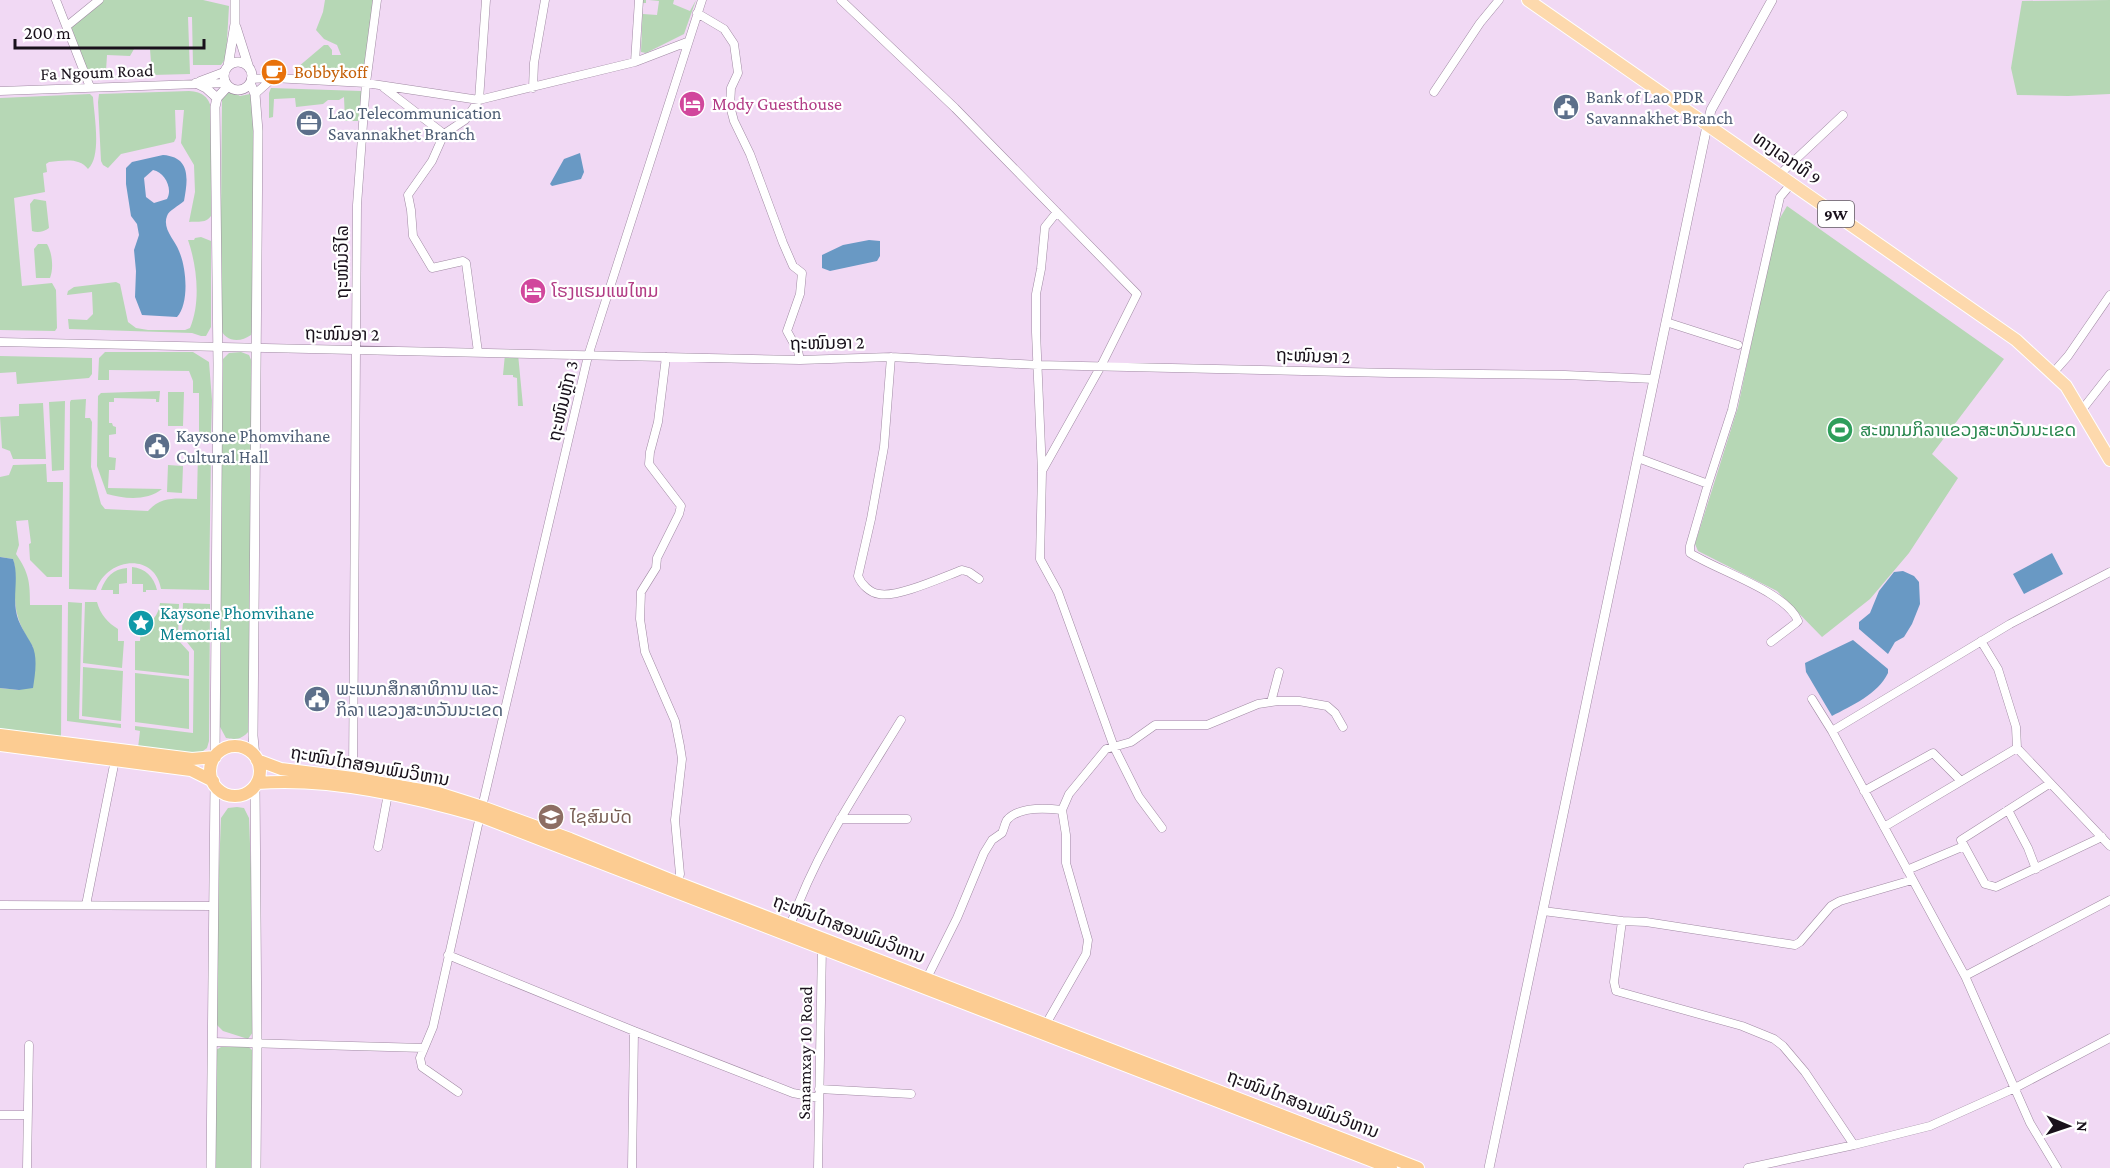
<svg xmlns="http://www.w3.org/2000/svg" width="2110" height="1168" viewBox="0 0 2110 1168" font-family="'Crimson Pro','Noto Sans Lao',serif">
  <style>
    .green { fill: #b6d7b5 }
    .water { fill: #6999c4; fill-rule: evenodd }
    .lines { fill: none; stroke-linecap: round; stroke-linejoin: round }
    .minor-casing { stroke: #a08aa3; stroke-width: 9 }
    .tertiary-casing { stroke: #a08aa3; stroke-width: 10 }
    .primary-casing { stroke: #fff; stroke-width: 14 }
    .trunk-casing { stroke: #fff; stroke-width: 14 }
    .minor { stroke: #fff; stroke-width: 8 }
    .tertiary { stroke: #fff; stroke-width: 9 }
    .primary { stroke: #fdd9ad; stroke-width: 12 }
    .trunk { stroke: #fccc92; stroke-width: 12 }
    .labels { text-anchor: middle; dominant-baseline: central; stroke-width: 4.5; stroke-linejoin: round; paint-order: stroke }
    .shield { fill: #fff; stroke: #5e585f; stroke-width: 1.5 }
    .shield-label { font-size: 16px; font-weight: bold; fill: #19111b }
    .street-label { font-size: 18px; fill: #19111b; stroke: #fff }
    .food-label { font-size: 18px; fill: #c56008; stroke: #fff; text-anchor: start }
    .service-label { font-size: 18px; fill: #4e5e75; stroke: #fff; text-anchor: start }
    .hotel-label { font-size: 18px; fill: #b23c85; stroke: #fff; text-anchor: start }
    .leisure-label { font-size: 18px; fill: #27864d; stroke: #fff; text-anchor: start }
    .culture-label { font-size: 18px; fill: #0d838f; stroke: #fff; text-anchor: start }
    .education-label { font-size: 18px; fill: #785e54; stroke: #fff; text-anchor: start }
  </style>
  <rect width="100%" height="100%" fill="#f1d9f4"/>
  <path class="green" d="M104,0H203L229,6L226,58L221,65H193L192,17H188L190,74L152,75L150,49H134L130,56L107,55L106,71L88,72L71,27Z
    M325,0H373L364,75L298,67L324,45H328L332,50V55H341L337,45L324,39L316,30L323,12Z
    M643,0H646V3H643V14L657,15L659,1L649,0H674L673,4L690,11L696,0L684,34L646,53L641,52Z
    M2110,0V94L2068,96L2017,95L2011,68L2022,1Z
    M271,88L361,91L362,95L358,121H345L344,97L339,100H328L323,104L296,107L295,98L274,99L273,117L269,118V93Z
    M189,91C203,92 209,97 212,111L211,216C205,224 197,221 189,222L195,192L194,165L181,143L184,110H175L176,138L174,142L121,154L108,168L103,165L101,161L98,102L99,94Z
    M233,92L240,96L250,94L253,102V329L251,335C240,343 224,342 220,327L222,99L226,93Z
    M90,94L93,97C94,115 102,156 88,169C79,157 63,161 49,162L46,164L47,172L43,173L45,192L14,198L22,286L52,283L56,290L57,328L55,331L0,330V98Z
    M34,199L46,201L49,228C44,232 37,233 32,231L30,204Z
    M1787,206L2004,359L1932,454L1958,478L1909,553L1870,599L1822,637L1777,591L1698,551L1695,544L1738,407L1776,225Z
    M201,237L211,241V327L206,336H201L192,333L69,329L68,319L87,320L93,314L92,292L67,295L68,291L74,287L116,282L120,284L128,322L136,328L148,330H185L190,328C201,302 197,266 188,240H194L195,238Z
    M38,244H47C52,252 54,268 50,278H36L34,249Z
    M105,352H193L209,362L212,400L211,436H199V393H193V381L189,371L109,370V380H98L99,358Z
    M241,352L249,355L252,362L249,731C242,739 237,740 226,738L219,725L221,361L229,353Z
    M505,354H518L523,406H518L517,378L513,377V375H503Z
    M0,356L92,358V374L89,378L17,384L16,372L0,373Z
    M160,391L159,402H156V399L114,398V402H109V423H112L113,426L116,427V434L109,435V457L116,458L115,470H109L108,488L162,489C147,501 125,499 107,494L97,466L98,396L101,393Z
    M168,392H184L183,426H168Z
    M86,399L85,418H90L92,422L91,467L101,504L105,509L148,511C162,495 179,499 197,499L198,450L201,455H211L209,590L161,589C155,552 107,557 96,590L69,589L70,402L71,400Z
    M65,401L64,470L52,471L49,402Z
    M43,403L46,459H13L10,451L2,448L0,417L19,416V404Z
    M46,464L47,482H63L62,577H47L30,560L29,544L31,543L28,520L16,521L19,545L16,554C29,573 30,582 30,605H62L61,739L0,731V688L19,690L33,647C23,632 15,616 15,598C14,584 17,572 13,559L0,557V477L9,475L13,465Z
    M168,465L183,466L182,493L167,492Z
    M132,567C145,568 154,577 157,590H146V592H143V584H132Z
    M127,568V583L119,584V594H113V590H101C106,577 113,569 127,568Z
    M68,602L82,603L79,719L121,724V728L67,721Z
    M85,602H97C100,614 108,623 118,629V641H124L122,668L83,663Z
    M160,603L179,604L178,640L189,652V676L135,670V641H140L141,629C151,623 159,615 160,603Z
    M183,603L210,604L209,741L207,748L199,754L138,748L140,731L135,730V726L193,733L194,651L182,636Z
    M83,667L123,671L121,721L82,716Z
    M135,673L189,679V729L135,722Z
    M237,807L244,808L249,818L253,921V1032L248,1039L223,1031L217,1025V921L221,818L228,808Z
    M248,1046L253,1051L252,1168H215L216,1050L221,1047Z"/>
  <path class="water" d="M580,153L584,172L581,179L552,186L550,184L564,159Z
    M163,155C191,157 188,179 184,201C179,206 169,210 167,216C162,229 175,240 179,251C187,269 189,304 177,317L142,315L135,297L136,271L134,250L139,235L137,224L131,216L126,184V168L132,162ZM153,170C165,172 173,189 167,199L154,203L146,197L144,178Z
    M869,240L880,241V256L877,261L830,271L822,268V255L843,245Z
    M2052,553L2063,574L2024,594L2013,574Z
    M0,557L13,559C19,575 13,594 16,611C18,624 26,634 32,645C38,657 35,675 33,688L19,690L0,688Z
    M1903,571L1914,576L1919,582L1920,604L1912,624L1904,637L1895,642L1888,654L1859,629V622L1870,613L1879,591L1894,572Z
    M1853,640L1888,669V673C1878,694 1851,706 1832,716L1806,672L1805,663Z"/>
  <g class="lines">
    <defs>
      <path id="minor" d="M56,0L90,87
        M841,0L955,108L1137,294L1101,366L1042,471
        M697,13L724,29L734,44L738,73L731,88L730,106L734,121L750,154L783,243L793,266L802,273L800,294L787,331L798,351L800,360
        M67,26L99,0
        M635,62L639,0
        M251,79L273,78L366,83L479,100L635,62L687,42
        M200,81L224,72
        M383,87L444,134L465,120L479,100L486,0
        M533,88L534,63L545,0
        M0,91L226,83
        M1434,92L1480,23L1499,0
        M255,94L273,78
        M444,134L432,161L408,195L411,210L413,236L432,268L463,261L466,263L478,352
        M1779,175L1843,115
        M1057,212L1045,227L1041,269L1036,294V332L1042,472L1040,559L1058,592L1114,747L1139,797L1162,828
        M1666,322L1738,345
        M0,342L800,360L891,357L1038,365L1390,373L1565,375L1654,379
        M666,357L658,422L650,452L649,464L681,506L679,514L657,558L656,568L641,592L640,619L645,652L675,721L680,746L682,759L675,820L680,874L678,883
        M891,357L884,447L871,519L858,576C861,584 870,593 879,594C897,598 943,577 962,570L969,572L979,579
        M2053,373L2068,356L2110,295
        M2081,411L2110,374
        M1638,458L1708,484L1732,410L1780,197L1791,184
        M1708,484L1690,546V553C1716,570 1787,592 1798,621L1796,623L1771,642
        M1981,641L1998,669L2016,727L2017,748L2110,846
        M1812,699L1832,731L1965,976L2030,1123L2057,1168
        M1271,702L1279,672
        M1832,731L2010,624L2110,572
        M353,778L357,205L366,83L377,0
        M2049,784L1961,840L1985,884L1996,887L2102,837
        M1864,791L1933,753L1961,781
        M2008,810L2028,848L2036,869
        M840,819H907
        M1884,827L2017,748
        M378,847L388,794
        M1907,870L1964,846
        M0,905L213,906
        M86,905L115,760
        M1543,911L1622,921L1646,922L1795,945L1800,942L1831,906L1840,901L1912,880
        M1622,921L1614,982L1616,991L1742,1026L1774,1039L1783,1046L1805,1072L1854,1145
        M790,926C816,851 860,787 901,720
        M448,955L634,1031L793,1093L819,1098
        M1965,976L2110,900
        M927,978L957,918L984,853L992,840L1002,833C1004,829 1005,823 1007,820C1019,806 1046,808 1062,810
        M1046,1024L1086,954L1088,940L1066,863V835L1062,810L1069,794L1106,749L1131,742L1155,725H1207L1258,704L1278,701H1299L1327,706L1335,713L1343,727
        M213,1042L424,1048
        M819,1089L911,1094
        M458,1092L422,1067L420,1058L433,1027L482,807L588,356L702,0
        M0,1115H27
        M27,1168L29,1045
        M632,1168L634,1031
        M818,1168L822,946
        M1748,1168L1854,1145L1930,1126L2015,1088L2110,1038"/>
      <path id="tertiary" d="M236,27L249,68
        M224 76a14 14 0 1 1 28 0a14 14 0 1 1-28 0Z
        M228,66L235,24V0
        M196,83L206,88L217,98
        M250,83L255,94L258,131L253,736L255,757
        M215,757L218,364L215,107L217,98L228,86
        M255,785L257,1044L256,1168
        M211,1168L215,785
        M1489,1168L1707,126L1711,110L1772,0"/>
      <path id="primary" d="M1528,0L2016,340L2066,386L2110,460"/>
      <path id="trunk" d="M0,735L192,759L215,757
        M0,745L191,770L213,781
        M210 771a25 25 0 1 1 50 0a25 25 0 1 1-50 0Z
        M257,760L281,769L353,778L438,793L482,807L570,839L678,883L1418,1168
        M257,783C328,777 412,796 480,816L1391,1168"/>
    </defs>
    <use href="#minor" class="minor-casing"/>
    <use href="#tertiary" class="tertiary-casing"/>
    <use href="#primary" class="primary-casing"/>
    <use href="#trunk" class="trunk-casing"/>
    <use href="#minor" class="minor"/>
    <use href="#tertiary" class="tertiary"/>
    <use href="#primary" class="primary"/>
    <use href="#trunk" class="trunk"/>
  </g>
  <defs>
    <symbol id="cafe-disc" viewBox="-11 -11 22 22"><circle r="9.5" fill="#e8710a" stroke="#fff"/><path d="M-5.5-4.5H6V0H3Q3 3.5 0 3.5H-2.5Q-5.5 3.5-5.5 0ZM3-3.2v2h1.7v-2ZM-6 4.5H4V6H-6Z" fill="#fff"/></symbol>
    <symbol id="hotel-disc" viewBox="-11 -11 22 22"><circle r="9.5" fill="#d1479c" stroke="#fff"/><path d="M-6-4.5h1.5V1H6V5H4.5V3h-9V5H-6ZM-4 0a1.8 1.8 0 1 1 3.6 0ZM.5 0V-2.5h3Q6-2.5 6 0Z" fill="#fff"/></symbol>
    <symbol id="civic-disc" viewBox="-11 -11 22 22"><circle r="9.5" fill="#5c6f8a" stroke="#fff"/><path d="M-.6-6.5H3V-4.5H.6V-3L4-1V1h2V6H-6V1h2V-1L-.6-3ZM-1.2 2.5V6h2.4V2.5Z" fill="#fff"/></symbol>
    <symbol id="office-disc" viewBox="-11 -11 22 22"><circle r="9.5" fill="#5c6f8a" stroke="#fff"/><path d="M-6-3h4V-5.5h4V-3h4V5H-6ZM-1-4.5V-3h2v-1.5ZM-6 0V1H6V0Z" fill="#fff"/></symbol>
    <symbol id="stadium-disc" viewBox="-11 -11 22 22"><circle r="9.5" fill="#2e9e5b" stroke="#fff"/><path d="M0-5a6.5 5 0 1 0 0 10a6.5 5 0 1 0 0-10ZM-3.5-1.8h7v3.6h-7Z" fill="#fff"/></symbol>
    <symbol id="sight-disc" viewBox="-11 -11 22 22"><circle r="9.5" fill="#0f9aa8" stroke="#fff"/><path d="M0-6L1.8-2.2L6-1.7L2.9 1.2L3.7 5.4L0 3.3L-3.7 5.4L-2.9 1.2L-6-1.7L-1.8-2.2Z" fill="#fff"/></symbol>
    <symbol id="school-disc" viewBox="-11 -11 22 22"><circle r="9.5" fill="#8d6e63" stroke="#fff"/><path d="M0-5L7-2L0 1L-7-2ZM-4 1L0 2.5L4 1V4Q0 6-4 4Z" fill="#fff"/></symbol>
  </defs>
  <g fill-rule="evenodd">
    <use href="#cafe-disc" x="259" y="57" width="30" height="30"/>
    <use href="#hotel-disc" x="677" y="89" width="30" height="30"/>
    <use href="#civic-disc" x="1551" y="92" width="30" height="30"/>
    <use href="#office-disc" x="294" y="108" width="30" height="30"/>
    <use href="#hotel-disc" x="518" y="276" width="30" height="30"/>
    <use href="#stadium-disc" x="1825" y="415" width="30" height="30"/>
    <use href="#civic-disc" x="142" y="431" width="30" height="30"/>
    <use href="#sight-disc" x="126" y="608" width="30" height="30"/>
    <use href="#civic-disc" x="302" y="684" width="30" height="30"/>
    <use href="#school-disc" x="536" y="802" width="30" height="30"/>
  </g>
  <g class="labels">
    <rect class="shield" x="1818" y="201" width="36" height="26" rx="4.5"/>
    <g class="shield-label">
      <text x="1836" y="214">9W</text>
    </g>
    <g class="street-label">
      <text transform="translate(97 72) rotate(-2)">Fa Ngoum Road</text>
      <text transform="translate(1787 158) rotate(35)">ທາງເລກທີ 9</text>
      <text transform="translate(342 262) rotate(-90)">ຖະໜົນວິໄລ</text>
      <text transform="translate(342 334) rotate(1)">ຖະໜົນອາ 2</text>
      <text transform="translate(827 343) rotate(-1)">ຖະໜົນອາ 2</text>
      <text transform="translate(1313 356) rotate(2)">ຖະໜົນອາ 2</text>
      <text transform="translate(563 401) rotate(-77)">ຖະໜົນຫຼັກ 3</text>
      <text transform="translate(370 766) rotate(10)">ຖະໜົນໄກສອນພົມວິຫານ</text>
      <text transform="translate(849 929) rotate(21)">ຖະໜົນໄກສອນພົມວິຫານ</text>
      <text transform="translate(805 1053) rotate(-89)">Sanamxay 10 Road</text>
      <text transform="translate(1303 1104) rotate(21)">ຖະໜົນໄກສອນພົມວິຫານ</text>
    </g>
    <g class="food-label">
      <text x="294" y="72">Bobbykoff</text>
    </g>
    <g class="service-label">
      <text x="1586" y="97">Bank of Lao PDR<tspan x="1586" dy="21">Savannakhet Branch</tspan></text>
      <text x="328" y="113">Lao Telecommunication<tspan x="328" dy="21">Savannakhet Branch</tspan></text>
      <text x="176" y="436">Kaysone Phomvihane<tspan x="176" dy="21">Cultural Hall</tspan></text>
      <text x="336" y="689">ພະແນກສຶກສາທິການ ແລະ<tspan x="336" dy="21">ກິລາ ແຂວງສະຫວັນນະເຂດ</tspan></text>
    </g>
    <g class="hotel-label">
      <text x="712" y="104">Mody Guesthouse</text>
      <text x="552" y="291">ໂຮງແຮມແພໄຫມ</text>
    </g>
    <g class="leisure-label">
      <text x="1860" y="430">ສະໜາມກິລາແຂວງສະຫວັນນະເຂດ</text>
    </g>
    <g class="culture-label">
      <text x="160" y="613">Kaysone Phomvihane<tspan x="160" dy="21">Memorial</tspan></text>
    </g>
    <g class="education-label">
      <text x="570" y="817">ໄຊສົມບັດ</text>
    </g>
  </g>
  <g transform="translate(2068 1126) rotate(92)" stroke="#ffffff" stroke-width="4.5" paint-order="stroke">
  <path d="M0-4.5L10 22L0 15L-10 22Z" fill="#19111b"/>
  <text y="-9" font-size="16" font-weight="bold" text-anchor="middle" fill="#19111b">N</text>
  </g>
  <path d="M15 39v9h189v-9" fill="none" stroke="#19111b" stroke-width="3"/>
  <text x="24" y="39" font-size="18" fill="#19111b" stroke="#ffffff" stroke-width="4.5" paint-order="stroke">200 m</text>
</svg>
